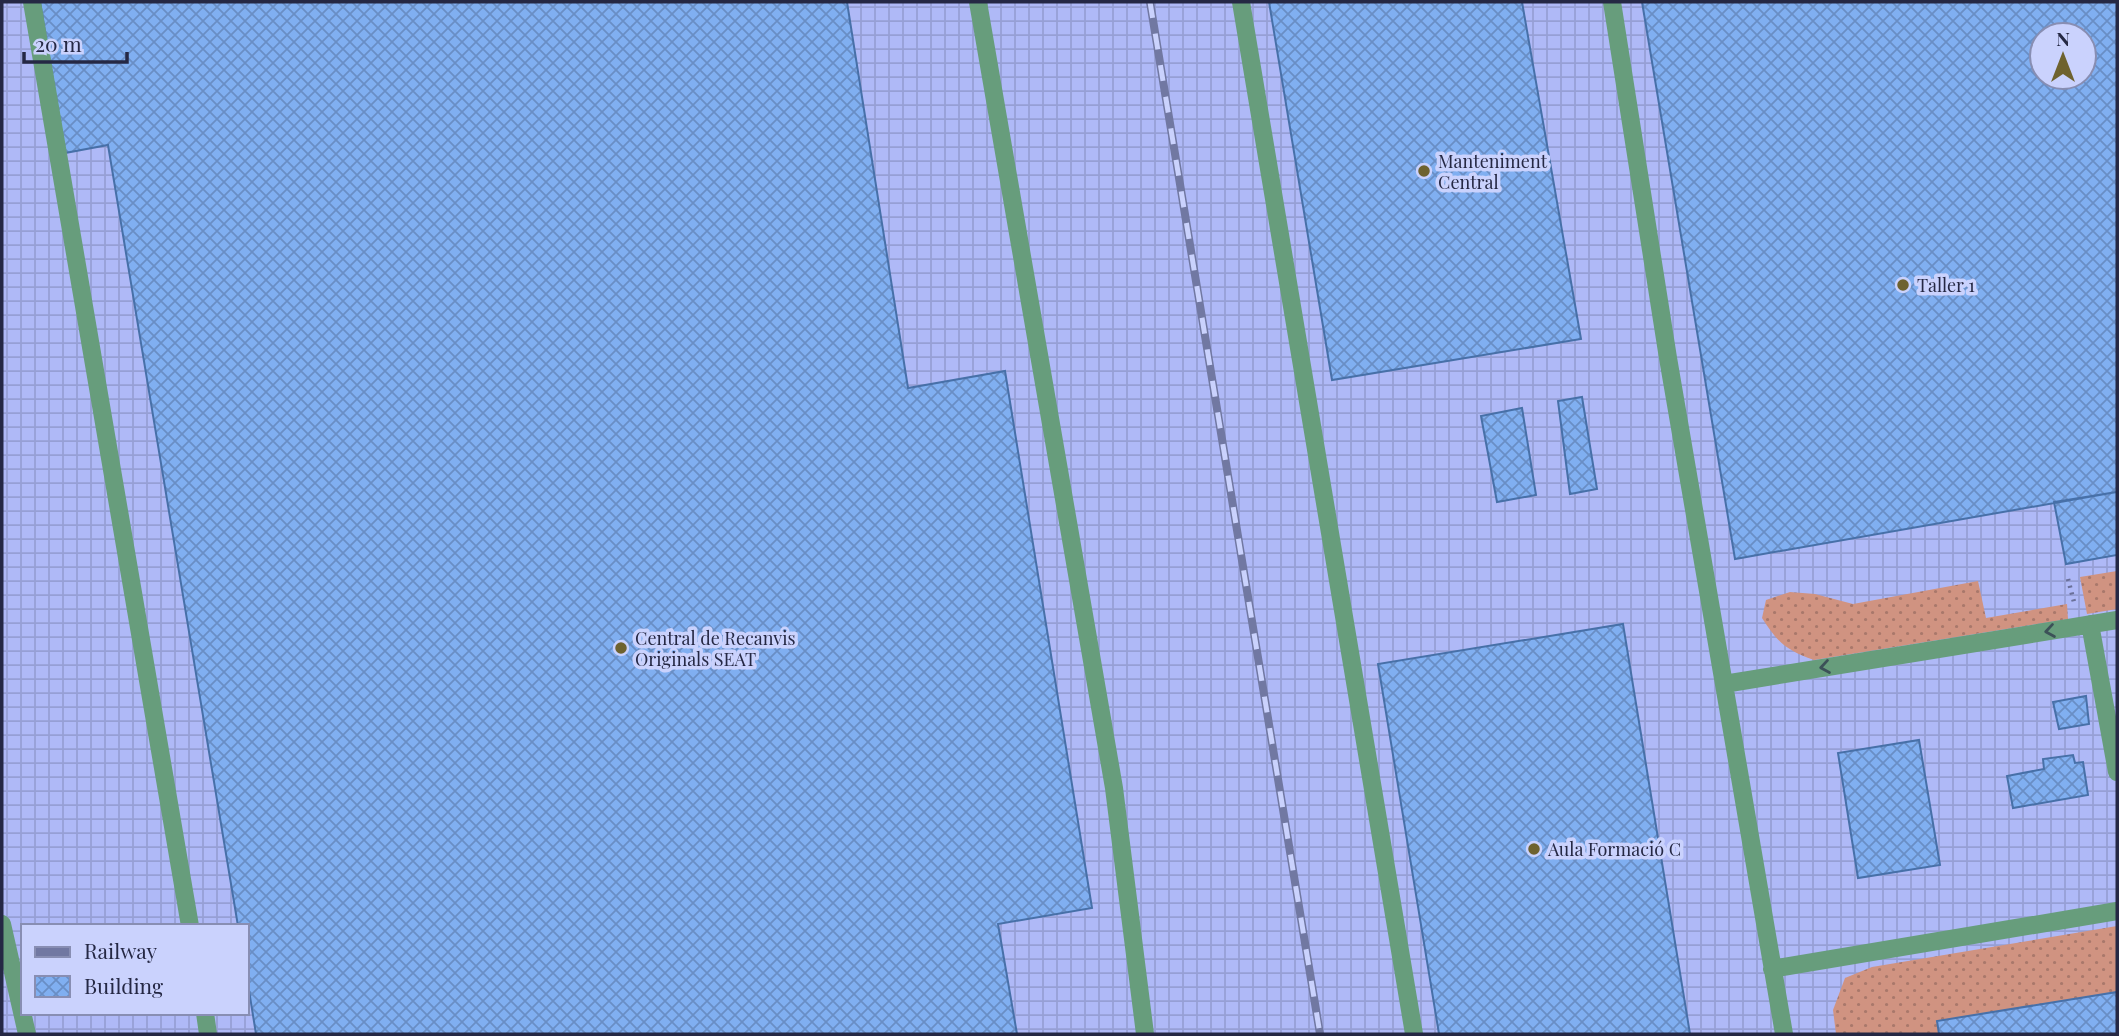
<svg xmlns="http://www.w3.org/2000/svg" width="2119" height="1036" viewBox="0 0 2119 1036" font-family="'Playfair Display',serif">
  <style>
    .industrial { fill: url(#industrial-grid); fill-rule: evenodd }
    .grass { fill: url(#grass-dots) }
    .building { fill: url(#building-cross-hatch); stroke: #4770a8; stroke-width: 2; fill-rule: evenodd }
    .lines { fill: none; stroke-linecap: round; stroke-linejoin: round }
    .path { stroke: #6a7099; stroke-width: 4.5; stroke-dasharray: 2 5; stroke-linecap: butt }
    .lane { stroke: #679d7c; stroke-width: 18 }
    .rail-casing { stroke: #7178a2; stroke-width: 8 }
    .rail { stroke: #cad2fd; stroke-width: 5; stroke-dasharray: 16; stroke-linecap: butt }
    .oneway { stroke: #3c5158 }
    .poi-dot { fill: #6e622f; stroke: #cad2fd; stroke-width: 2.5 }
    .labels { text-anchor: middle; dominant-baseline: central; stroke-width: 7; stroke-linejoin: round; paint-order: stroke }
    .poi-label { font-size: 18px; fill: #252844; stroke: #cad2fd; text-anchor: start }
  </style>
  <defs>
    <pattern id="industrial-grid" width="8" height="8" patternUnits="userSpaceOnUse" patternTransform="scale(1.75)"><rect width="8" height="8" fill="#afb9f7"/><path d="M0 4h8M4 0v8" fill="none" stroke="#969fd5"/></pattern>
    <pattern id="grass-dots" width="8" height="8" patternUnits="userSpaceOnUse" patternTransform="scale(1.75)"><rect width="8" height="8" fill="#d09381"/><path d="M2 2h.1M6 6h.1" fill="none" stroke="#a9786b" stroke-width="1.8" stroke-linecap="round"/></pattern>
    <pattern id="building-cross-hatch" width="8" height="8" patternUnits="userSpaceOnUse" patternTransform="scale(1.75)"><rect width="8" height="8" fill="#80aff1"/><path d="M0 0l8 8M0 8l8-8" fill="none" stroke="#698ec5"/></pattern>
  </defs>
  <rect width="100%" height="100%" fill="#bac4fc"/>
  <path class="industrial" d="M2,2H2117V1034H2ZM2042,35H2084V77H2042ZM23,926H247V1013H23Z"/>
  <path class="grass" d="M2117,571V609L2087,614L2080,577Z
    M1978,581L1986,618L2067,604L2068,619L1814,660C1786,650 1778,643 1762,618L1766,600L1790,592L1815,594L1853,604Z
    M2117,926V992L1937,1021L1939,1034H1836L1833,1010L1845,978L1872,967Z"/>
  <path class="building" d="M40,2H847L908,388L1005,371L1092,908L998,924L1017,1034H256L247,978V926H238L108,145L65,153Z
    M1269,2H1522L1581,339L1332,380Z
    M1642,2H2117V492L1735,559ZM2042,35H2084V77H2042Z
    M1582,397L1597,489L1570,494L1558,401Z
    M1522,408L1536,495L1497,502L1481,416Z
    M2117,492V555L2066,564L2054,502Z
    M1623,624L1690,1034H1439L1378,664Z
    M2086,696L2089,724L2059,729L2053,702Z
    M1919,740L1940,865L1858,878L1838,753Z
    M2073,755L2075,763L2083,762L2088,795L2013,808L2007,776L2044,769L2043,759Z
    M2117,992V1034H1939L1937,1021Z"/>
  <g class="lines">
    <path class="path" d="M2068,579L2074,602"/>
    <path class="lane" d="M32,2L190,926
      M978,2L1114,788L1145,1034
      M1241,2L1414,1034
      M1612,2L1668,358L1784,1034
      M2090,624L2117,772
      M1724,684L2117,620
      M2,924L27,1034
      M1772,969L2117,911
      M205,1013L208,1034"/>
    <defs>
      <path id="rail" d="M1150,2L1320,1034"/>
    </defs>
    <use href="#rail" class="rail-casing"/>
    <use href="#rail" class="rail"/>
  </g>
  <defs><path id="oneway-chevron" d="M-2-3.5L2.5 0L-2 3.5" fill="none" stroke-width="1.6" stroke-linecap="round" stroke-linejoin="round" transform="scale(1.75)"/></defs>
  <g class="oneway">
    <use href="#oneway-chevron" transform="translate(2050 631) rotate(171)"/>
    <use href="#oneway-chevron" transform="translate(1825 667) rotate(171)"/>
  </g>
  <g class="poi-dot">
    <circle cx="1424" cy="171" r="7"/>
    <circle cx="1903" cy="285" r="7"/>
    <circle cx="621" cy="648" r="7"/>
    <circle cx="1534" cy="849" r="7"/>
  </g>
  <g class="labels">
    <g class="poi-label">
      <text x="1438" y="161">Manteniment<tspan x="1438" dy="21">Central</tspan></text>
      <text x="1917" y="285">Taller 1</text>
      <text x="635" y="638">Central de Recanvis<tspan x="635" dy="21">Originals SEAT</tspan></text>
      <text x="1548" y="849">Aula Formació C</text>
    </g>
  </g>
  <rect width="2119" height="1036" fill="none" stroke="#252844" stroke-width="7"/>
  <rect x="21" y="924" width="228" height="91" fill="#cad2fd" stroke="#888eb3" stroke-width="2"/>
  <rect x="35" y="947" width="35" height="10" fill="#7178a2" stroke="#888eb3" stroke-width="2"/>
  <text x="84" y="959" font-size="21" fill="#252844">Railway</text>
  <rect x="35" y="976" width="35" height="21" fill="url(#building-cross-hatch)" stroke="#888eb3" stroke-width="2"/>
  <text x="84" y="994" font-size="21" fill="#252844">Building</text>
  <g transform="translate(2063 56)"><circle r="33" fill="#cad2fd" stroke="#888eb3" stroke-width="2"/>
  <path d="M0-5L12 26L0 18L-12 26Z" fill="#6e622f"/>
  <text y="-10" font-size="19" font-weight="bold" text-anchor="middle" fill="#252844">N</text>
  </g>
  <path d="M24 52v10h103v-10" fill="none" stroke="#252844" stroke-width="3.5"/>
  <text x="35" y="52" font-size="21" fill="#252844" stroke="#cad2fd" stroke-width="5" paint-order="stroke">20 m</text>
</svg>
